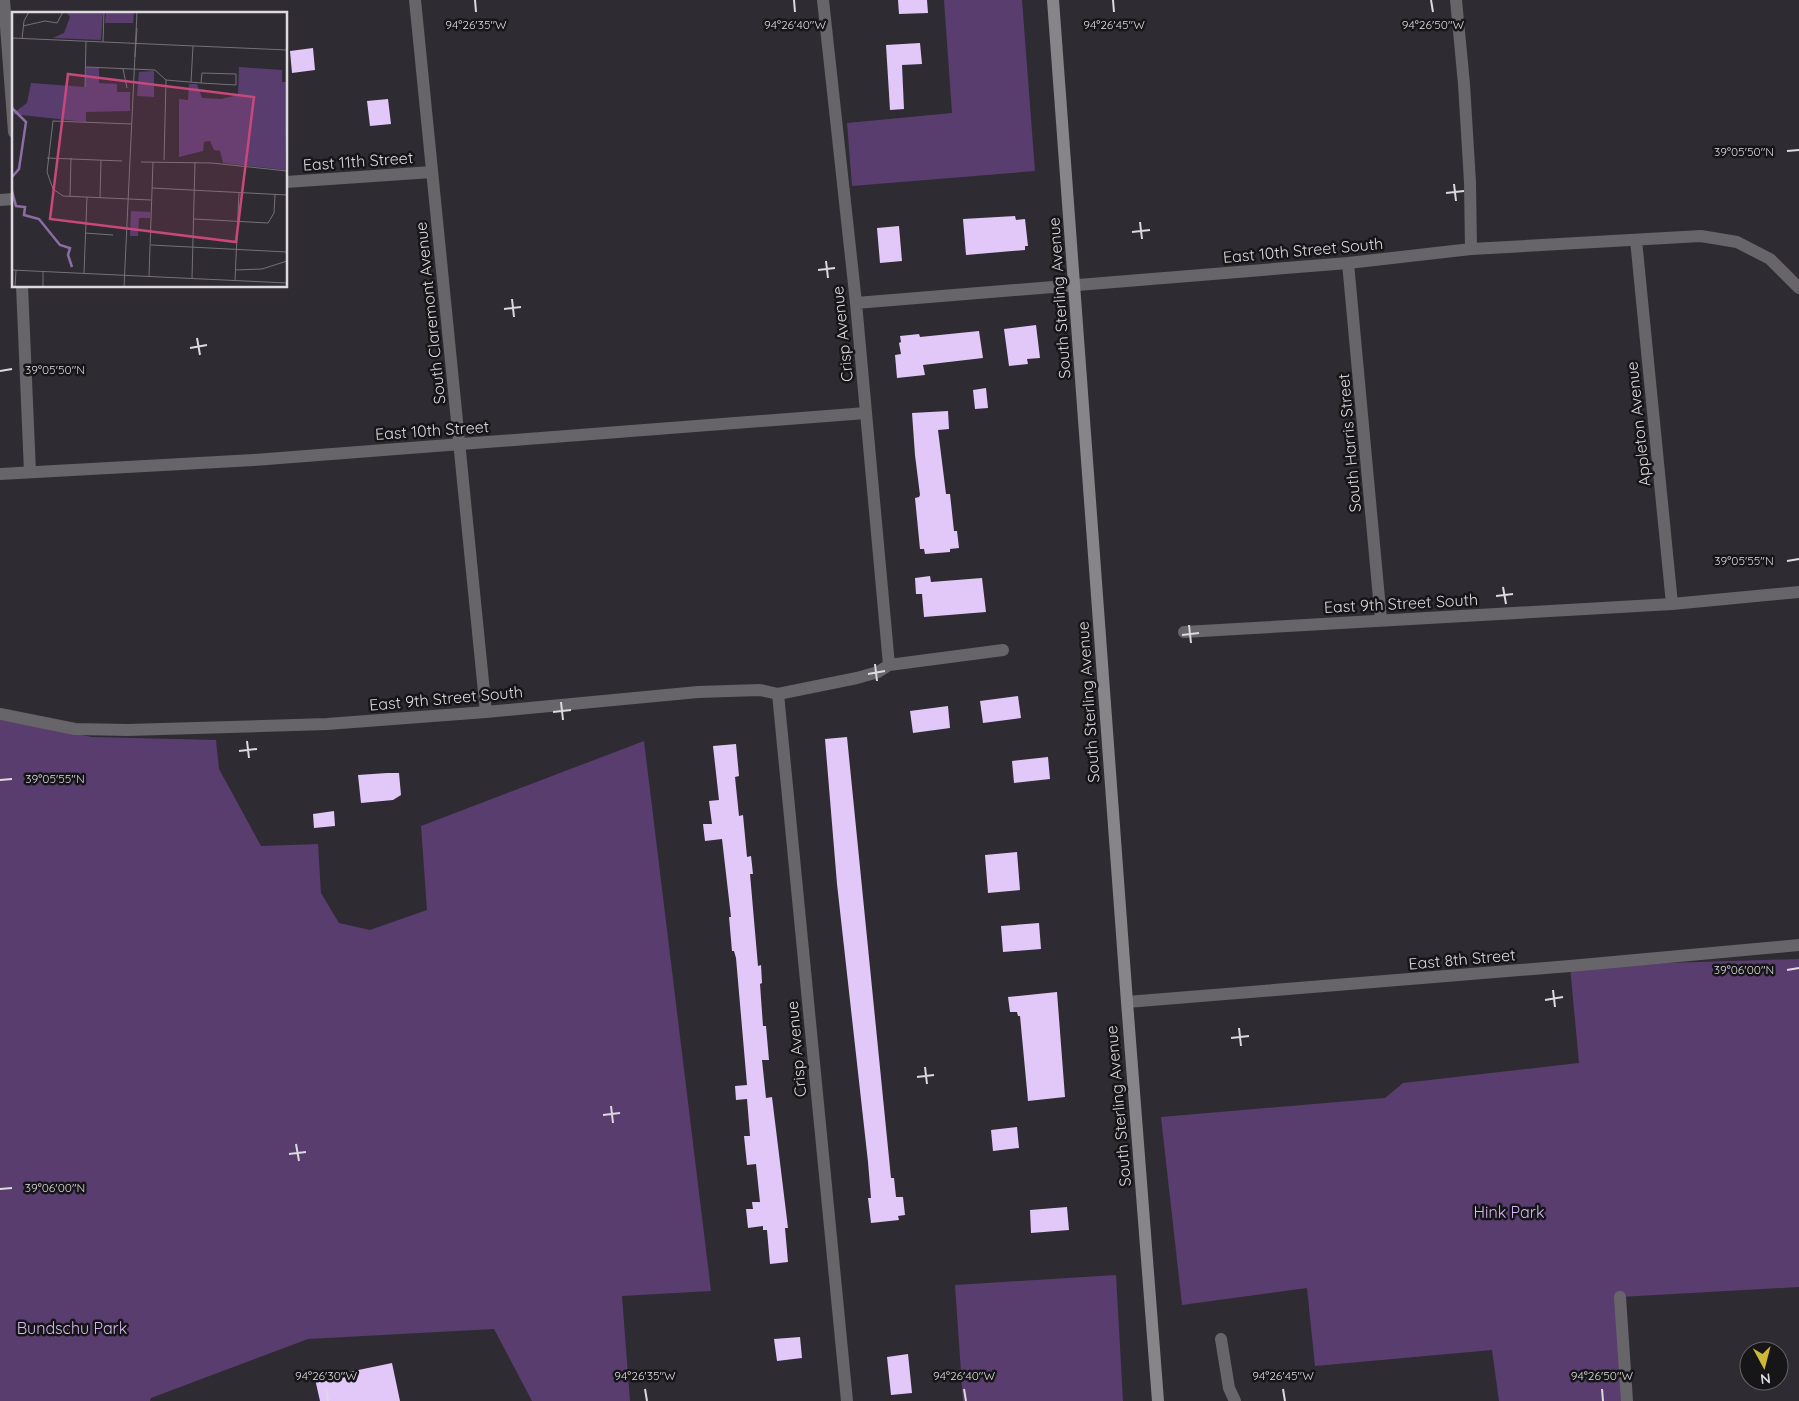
<svg xmlns="http://www.w3.org/2000/svg" width="1799" height="1401" viewBox="0 0 1799 1401" font-family="Quicksand,sans-serif">
  <style>
    .green { fill: #593d6f }
    .building { fill: #e2c8f9 }
    .lines { fill: none; stroke-linecap: round; stroke-linejoin: round }
    .minor { stroke: #676569; stroke-width: 12 }
    .secondary { stroke: #87848a; stroke-width: 12 }
    .ticks { fill: none; stroke: #dddadf; stroke-width: 2 }
    .labels { text-anchor: middle; dominant-baseline: central; stroke-width: 5; stroke-linejoin: round; paint-order: stroke }
    .street-label { font-size: 16px; fill: #dddadf; stroke: #161518 }
    .park-label { font-size: 16px; fill: #d9b7f8; stroke: #161518 }
    .inset-river { fill: none; stroke: #8c6da6; stroke-width: 2.5 }
    .inset-road { fill: none; stroke: #757177; stroke-width: 1 }
    .view { fill: #c9487c; fill-opacity: 0.15; stroke: #c9487c; stroke-width: 2.5 }
    .inset-edge { fill: none; stroke: #dddadf; stroke-width: 2.5 }
    .ticks-label { font-size: 12px; text-anchor: middle; fill: #dddadf; stroke: #161518; stroke-width: 5; stroke-linejoin: round; paint-order: stroke }
  </style>
  <rect width="100%" height="100%" fill="#2f2b32"/>
  <path class="green" d="M944,0H1022L1035,171L852,186L847,123L952,113Z
    M0,720L92,737L216,740L219,769L261,846L318,844L321,893L339,923L370,930L427,910L421,826L644,741L711,1291L622,1296L630,1401H532L494,1329L308,1339L151,1398L150,1401H0Z
    M1799,959V1287L1620,1297L1627,1401H1499L1492,1350L1315,1366L1307,1288L1182,1305L1161,1117L1385,1098L1403,1083L1579,1063L1570,966Z
    M1116,1275L1123,1401H963L955,1285Z"/>
  <path class="building" d="M898,0H927L928,13L899,14Z
    M920,43L922,64L902,65L904,109L890,110L886,45Z
    M313,48L315,70L292,73L290,51Z
    M388,99L391,124L370,126L367,101Z
    M1015,216L1016,220L1025,219L1028,246H1025V250L966,255L963,219Z
    M899,226L902,261L880,263L877,228Z
    M1036,325L1040,358L1027,359L1028,364L1009,366L1004,329Z
    M979,331L983,358L923,365L925,375L897,378L895,355L901,354L899,343L901,342L900,336L919,334L920,337Z
    M986,388L988,408L975,409L973,390Z
    M948,411L949,429L938,430L946,494H950L954,531H957L959,548L950,549V552L925,554L924,549H920L915,498L919,497L920,495L915,455L912,413Z
    M930,576L931,582L982,578L986,612L924,617L922,594H916L915,578Z
    M1018,696L1021,718L983,723L980,701Z
    M948,706L950,728L913,733L910,711Z
    M847,737L891,1178H894L896,1197H903L905,1215L898,1216L899,1220L871,1223L868,1198H871L868,1162L837,884L825,739Z
    M736,744L739,776L735,777L739,816L743,815L747,857L751,856L753,874H750L758,966L761,965L762,983L760,984L763,1026H766L769,1060H762L766,1098L772,1097L788,1228H785L788,1262L770,1264L767,1230H763V1226L748,1228L746,1209H753L752,1202H760L756,1164L747,1165L744,1136H750L747,1099L736,1100L735,1086L747,1085L736,958L734,951H732L729,917H731L722,839L705,841L703,824H712L709,801L719,800L713,746Z
    M1048,757L1050,779L1014,783L1012,761Z
    M387,773H399L401,795L393,800L361,803L358,775Z
    M334,811L335,826L314,828L313,814Z
    M1017,852L1020,890L988,893L985,855Z
    M1039,923L1041,949L1003,952L1001,926Z
    M1057,992L1065,1097L1028,1101L1020,1016H1018L1017,1012H1010L1008,997Z
    M1017,1127L1019,1148L993,1151L991,1130Z
    M1067,1207L1069,1230L1031,1233L1030,1210Z
    M800,1337L802,1358L777,1361L774,1339Z
    M908,1354L912,1393L891,1395L887,1357Z
    M392,1363L400,1401H320L315,1379Z"/>
  <g class="lines">
    <path class="minor" d="M4,0L14,132
      M415,0L486,712
      M823,0L856,303L889,665
      M1456,0L1464,84L1470,182L1471,249
      M286,182L432,172
      M0,200L14,199
      M1636,240L1672,604
      M1348,263L1381,620
      M22,286L30,472
      M856,303L1348,263L1471,249L1701,236L1737,242L1770,259L1799,288
      M0,474L254,460L866,413
      M1184,632L1672,604L1799,592
      M778,694L847,1401
      M0,714L75,729L128,730L327,724L486,712L698,692L760,690L778,694L857,678L878,672L889,665L1003,650
      M1127,1002L1570,966L1799,945
      M1620,1297L1627,1401
      M1221,1339L1229,1388L1235,1401"/>
    <path class="secondary" d="M1053,0L1127,1002L1158,1401"/>
  </g>
  <path class="ticks" d="M475,0L476,12M794,0L795,12M1113,0L1114,12M1431,0L1433,12M1787,151L1799,150M1454,184L1456,201M1446,193L1464,191M1140,222L1142,239M1132,232L1150,230M826,261L828,278M818,270L835,268M512,299L514,317M504,309L521,307M197,338L200,355M190,348L207,345M0,371L12,369M1787,561L1799,559M1503,587L1506,604M1496,596L1513,594M1189,625L1191,643M1182,635L1199,633M875,664L877,681M868,674L885,671M561,702L563,720M553,712L571,710M247,741L249,758M239,751L257,749M0,780L12,779M1787,970L1799,968M1553,990L1555,1007M1545,1000L1563,997M1239,1028L1241,1046M1231,1038L1249,1036M925,1067L927,1084M917,1077L934,1075M611,1106L613,1123M603,1115L620,1113M296,1144L299,1161M289,1154L306,1152M0,1189L12,1188M326,1389L328,1401M645,1389L647,1401M964,1389L966,1401M1283,1389L1285,1401M1602,1389L1603,1401"/>
  <g class="labels">
    <g class="street-label">
      <text transform="translate(358 161) rotate(-4)">East 11th Street</text>
      <text transform="translate(1303 250) rotate(-5)">East 10th Street South</text>
      <text transform="translate(1059 298) rotate(-94)">South Sterling Avenue</text>
      <text transform="translate(430 313) rotate(-96)">South Claremont Avenue</text>
      <text transform="translate(842 334) rotate(-96)">Crisp Avenue</text>
      <text transform="translate(1638 424) rotate(-96)">Appleton Avenue</text>
      <text transform="translate(432 430) rotate(-4)">East 10th Street</text>
      <text transform="translate(1349 443) rotate(-95)">South Harris Street</text>
      <text transform="translate(1401 603) rotate(-3)">East 9th Street South</text>
      <text transform="translate(446 698) rotate(-5)">East 9th Street South</text>
      <text transform="translate(1088 702) rotate(-94)">South Sterling Avenue</text>
      <text transform="translate(1462 959) rotate(-5)">East 8th Street</text>
      <text transform="translate(796 1049) rotate(-95)">Crisp Avenue</text>
      <text transform="translate(1118 1106) rotate(-95)">South Sterling Avenue</text>
    </g>
    <g class="park-label">
      <text x="1509" y="1212">Hink Park</text>
      <text x="72" y="1328">Bundschu Park</text>
    </g>
  </g>
  <g transform="translate(12 12)">
    <rect width="275" height="275" fill="#2f2b32"/>
    <path d="M54,0H91L89,28L41,26L52,21L58,5ZM94,0H122L121,11H93ZM74,55L87,56V71L105,72V80H118V99L74,100V110L0,102L15,91L19,71L73,75ZM227,55L270,58V70H275L273,158L211,151L208,139L202,138L198,129L192,130L191,139L167,145V87L176,88L177,72H185L190,86L209,87L226,83ZM142,59V85L125,84L127,60ZM119,199L138,200V206H127L126,224H118Z" fill="#593d6f"/>
    <path class="inset-river" d="M0,96L14,110L7,157L0,165M0,179L4,194L13,195L12,203L27,207L48,233L58,236L56,243L60,255"/>
    <path class="inset-road" d="M11,14L33,9L45,11L51,0M0,26L275,38M10,27L12,9L17,0M91,30L92,0M123,45L125,16M74,55L143,58L154,68L189,71M111,57L115,76M190,61L224,62V73L189,71ZM179,70L181,34M73,75L74,29M120,112L41,109L35,160L41,177L51,184L139,188M35,146L110,149M152,148L154,68M129,150L200,151L275,159M140,176L275,183M58,184L59,146M88,186L89,148M182,207L256,211L262,201L263,183M73,221L101,223M139,233L275,240M0,258L275,271M223,258L250,257L275,249M31,259V275M72,261L75,185M137,264L141,150M180,266L183,150M223,268L227,181M3,275L4,258M112,275L125,0"/>
    <path class="view" d="M56,62L242,85L224,230L38,207Z"/>
    <rect width="275" height="275" class="inset-edge"/>
  </g>
  <g class="ticks-label">
    <text x="476" y="29">94°26'35"W</text>
    <text x="795" y="29">94°26'40"W</text>
    <text x="1114" y="29">94°26'45"W</text>
    <text x="1433" y="29">94°26'50"W</text>
    <text x="1744" y="156">39°05'50"N</text>
    <text x="55" y="374">39°05'50"N</text>
    <text x="1744" y="565">39°05'55"N</text>
    <text x="55" y="783">39°05'55"N</text>
    <text x="1744" y="974">39°06'00"N</text>
    <text x="55" y="1192">39°06'00"N</text>
    <text x="326" y="1380">94°26'30"W</text>
    <text x="645" y="1380">94°26'35"W</text>
    <text x="964" y="1380">94°26'40"W</text>
    <text x="1283" y="1380">94°26'45"W</text>
    <text x="1602" y="1380">94°26'50"W</text>
  </g>
  <g transform="translate(1764 1366) rotate(173)"><circle r="24" fill="#161518" stroke="#666468"/>
  <path d="M0-4L9 19L0 12L-9 19Z" fill="#cfb837"/>
  <text y="-8" font-size="14" font-weight="bold" text-anchor="middle" fill="#dddadf">N</text>
  </g>
</svg>
